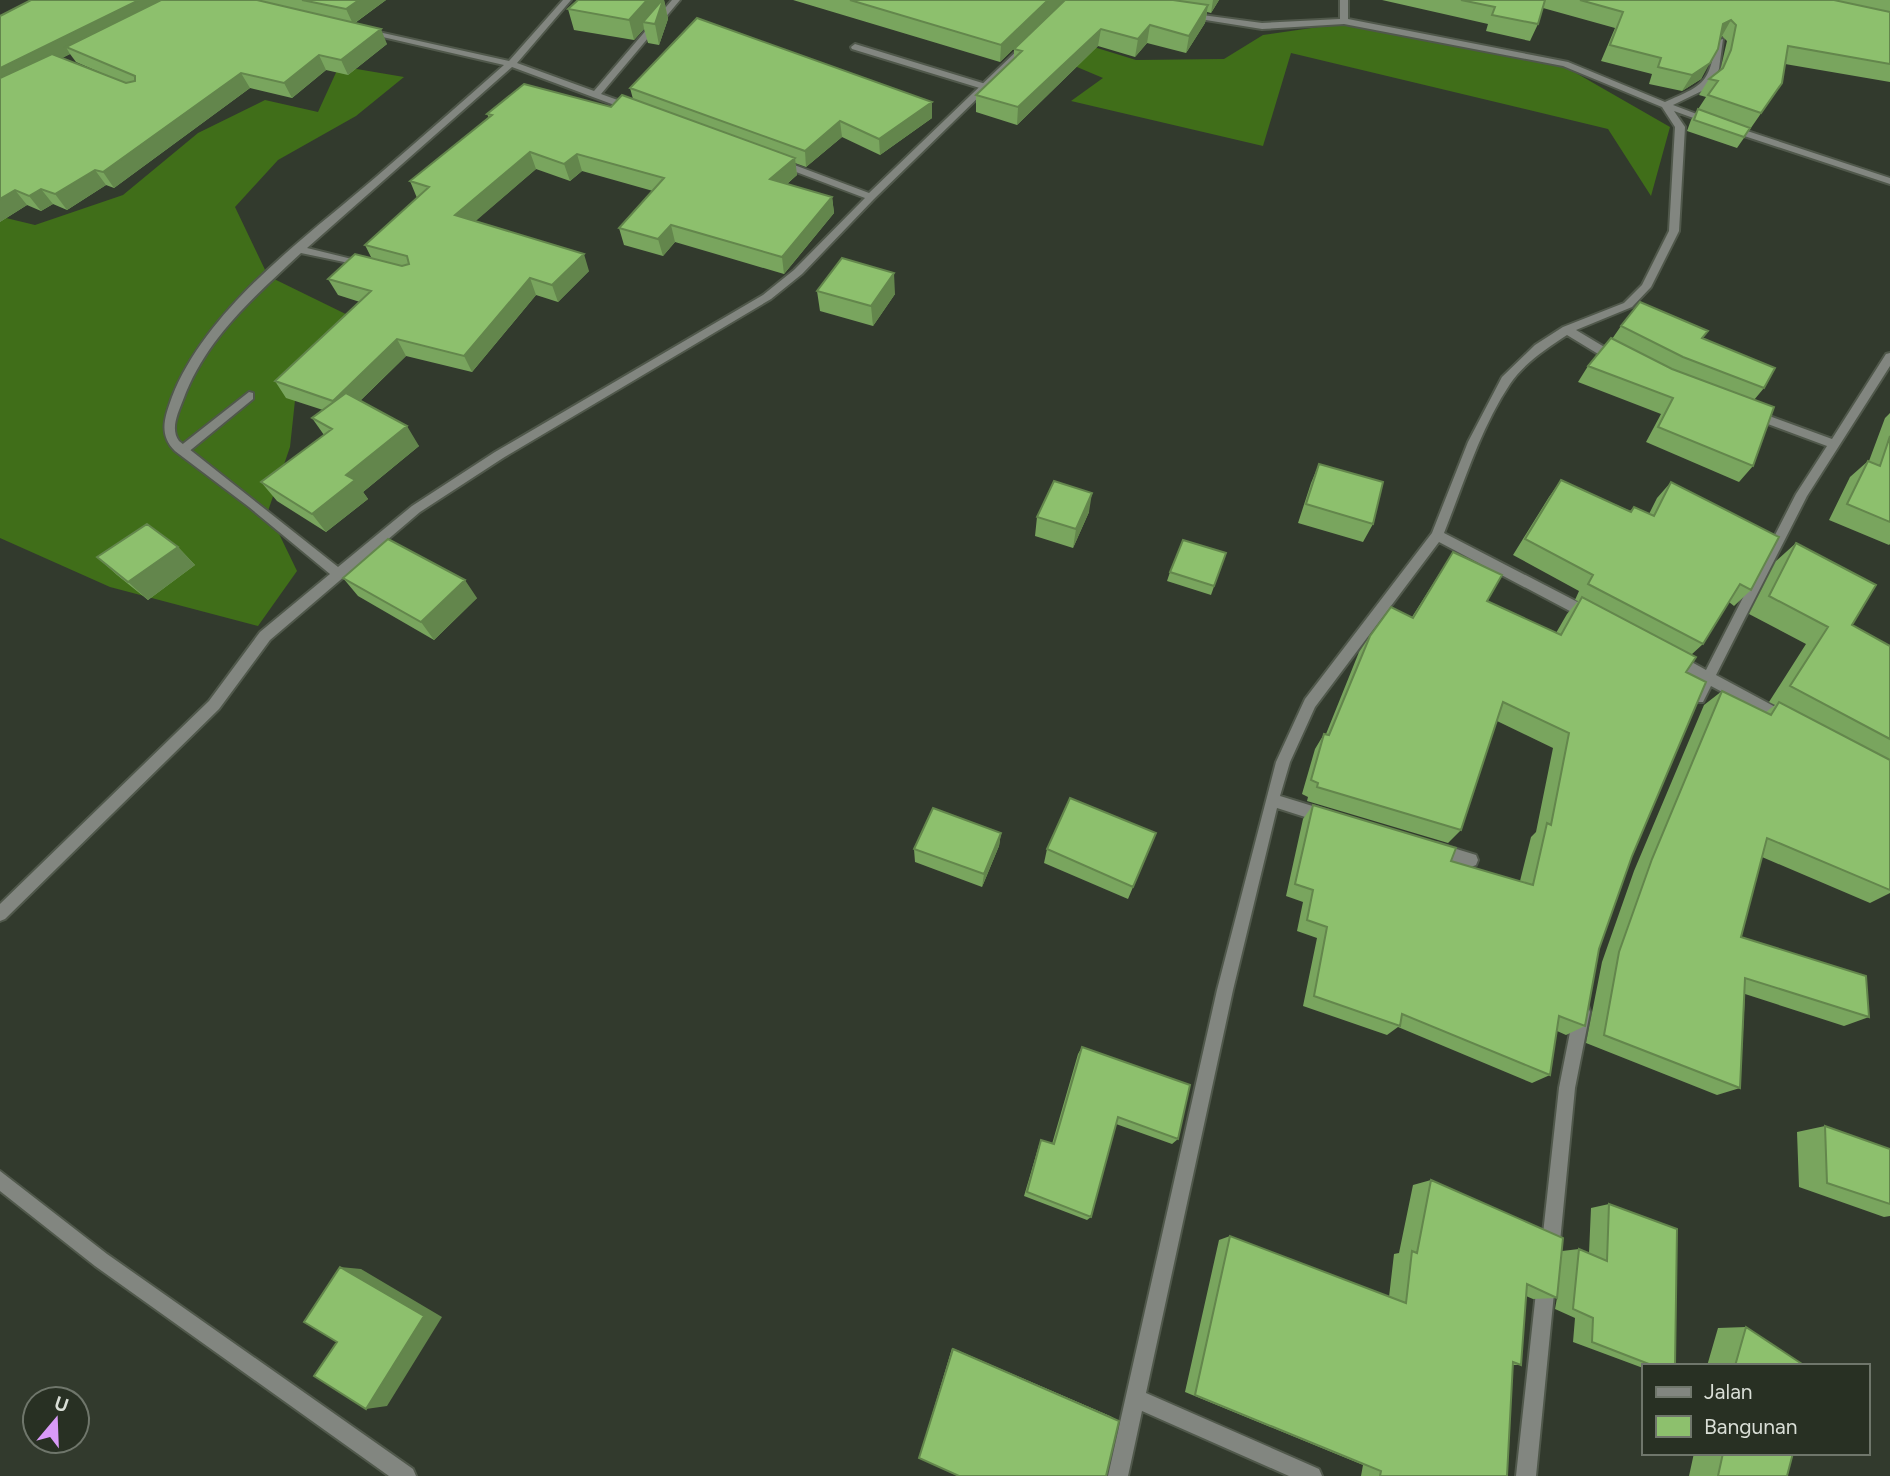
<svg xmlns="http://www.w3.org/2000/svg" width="1890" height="1476" viewBox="0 0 1890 1476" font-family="Figtree,sans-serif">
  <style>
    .forest { fill: #406e19 }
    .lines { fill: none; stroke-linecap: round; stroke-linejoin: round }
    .lane-casing { stroke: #50584b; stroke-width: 4 }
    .street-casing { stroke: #50584b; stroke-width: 4 }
    .lane { fill: #828680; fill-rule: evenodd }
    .street { fill: #828680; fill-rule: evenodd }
    .wall { fill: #79a55e; fill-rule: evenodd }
    .shaded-wall { fill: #63864c }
    .building { fill: #8dc06d; stroke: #63864c; stroke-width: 2 }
  </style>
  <rect width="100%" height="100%" fill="#323a2d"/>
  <path class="forest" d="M1346,23L1562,65L1670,127L1651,196L1608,129L1291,53L1263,146L1071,101L1103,78L1032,48L1045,32L1136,60L1224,59L1263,35Z
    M339,66L404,77L356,116L278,160L235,207L268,276L362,322L299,363L290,447L268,511L297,571L258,626L110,587L0,538V222L6,218L35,225L123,195L198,133L265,100L318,112Z"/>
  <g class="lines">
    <defs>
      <path id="lane" d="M855,44L989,85L990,87L983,89L852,49L851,47Z
        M249,392L253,393V399L187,453H179V447Z"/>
      <path id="street" d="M563,0H571L517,63L594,91L672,0H680L601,94L634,106V110H628L512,67L307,248L368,263V267L301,253C254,297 206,338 183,400C178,413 170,429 179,441L338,567L412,506L495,452L763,295L794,270L865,198L775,164V160H781L869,193L1024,44L1031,46L874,199L802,274L771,299L503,458L420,512L270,640L219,709L5,919L0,921V904L209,701L260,632L330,574L249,507L175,451C158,434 165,417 172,397C207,308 305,238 376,177C419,140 462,102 504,65L361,32L365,29L509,61Z
        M1340,0H1348V19L1568,62L1665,102C1704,85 1709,84 1716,41L1723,39L1719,69L1710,87L1673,105L1715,121L1710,124L1674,111L1685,127L1679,231L1651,287L1632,307L1576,330L1621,357V363H1613L1567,335C1547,348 1523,364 1510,384C1480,429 1464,483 1444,533L1593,610L1595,614L1593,618H1583L1439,542L1315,707L1290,762L1280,796L1332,812L1334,817L1332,822L1327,824L1277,808L1233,990L1146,1393L1319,1469L1322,1476H1289L1142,1411L1128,1476H1108L1217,990L1276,762L1305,699L1432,533L1468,442L1502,377L1535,345L1563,327L1624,303L1642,285L1669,231L1675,127L1662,107L1563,66L1344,24L1262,29L1187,17L1183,15L1187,13L1262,23L1340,19Z
        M1726,126H1732L1890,178V184L1726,130Z
        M1890,353V366L1807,496L1716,675L1790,715L1792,719L1790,723H1780L1711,686L1703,702H1693L1691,698L1700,680L1669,663L1667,659L1669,655H1679L1706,670L1796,494L1827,446L1749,417L1747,414L1753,410L1832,439L1886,354Z
        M1437,843L1476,855L1478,860L1476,865L1471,867L1432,855L1430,850L1432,845Z
        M1582,1004L1588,1006L1590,1012L1575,1088L1559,1252L1556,1258L1550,1261L1544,1258L1541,1252L1559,1088L1574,1012L1576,1006Z
        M0,1171L107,1254L413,1469L416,1476H389L95,1266L0,1191Z
        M1546,1274L1552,1277L1555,1283L1536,1476H1516L1537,1283L1540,1277Z"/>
    </defs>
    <use href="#lane" class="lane-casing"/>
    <use href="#street" class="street-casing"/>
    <use href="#lane" class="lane"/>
    <use href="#street" class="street"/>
  </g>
  <path class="wall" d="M31,0H386L355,23L387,44L348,75L326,70L292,98L250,88L114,188L106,185L67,210L53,204L41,211L27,205L0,222V16ZM70,54L76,62L113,78L62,58Z
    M664,0L668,19L659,45L648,43L644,29L634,40L574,30L568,9Z
    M793,0H1064L1000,62Z
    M1065,0H1219L1211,13L1207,12L1205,23L1186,53L1147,43L1135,57L1098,46L1017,125L976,112V95L1014,59V49Z
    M1382,0H1890V82L1785,64L1782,83L1737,148L1687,131L1691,120L1706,97L1699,95L1709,79L1720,70L1721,67L1727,41L1722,36L1701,79L1682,91L1649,84L1652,74L1601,61L1615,28L1543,8L1538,24L1530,41L1486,31L1488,24Z
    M630,88L932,118L880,155L842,137L806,167L795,163L797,175L787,184L832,197L834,213L784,274L675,242L663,256L624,245L619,228L653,191L582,171L570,181L536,169L475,221L589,271L558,302L536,295L472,372L406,356L360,401L419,446L363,492L368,499L326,532L277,501L261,482L324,435L312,418L323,410L286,398L275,381L360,302L338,295L328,279L372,259L365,245L417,198L410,181L489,118L487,114L611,107L633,99Z
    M817,291L895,294L873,326L820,311Z
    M1621,326L1764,388L1754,400L1753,466L1739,482L1646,442L1661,414L1578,382L1588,366L1612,339Z
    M1890,413V544L1889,545L1829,520L1850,477L1868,461H1869L1885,418Z
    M1319,464L1373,524L1363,542L1298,523L1311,483Z
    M1561,480L1630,511L1634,507L1649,514L1657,498L1671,482L1751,590L1734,606L1729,602L1703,644L1691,655L1632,856L1599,949L1585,1026L1566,1035L1557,1031L1550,1075L1532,1083L1398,1027L1387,1035L1303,1006L1317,938L1297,931L1303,902L1286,896L1303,819L1313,805L1451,861L1520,881L1531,837L1536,832L1553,748L1497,721L1461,830L1448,843L1307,801L1308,797L1302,794L1315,749L1324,734H1326L1359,652L1370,636L1412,617L1453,552L1487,601L1556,633L1567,614L1578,601L1575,600L1579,591L1513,555L1549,497Z
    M1089,512L1073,548L1035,536L1037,517Z
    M1796,543L1852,625L1890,646V893L1870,903L1762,857L1741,937L1869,1017L1844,1026L1745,994L1740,1088L1717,1095L1586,1043L1602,962L1634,871L1704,705L1722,691L1766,712L1775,705L1769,702L1806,644L1749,614L1776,561Z
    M178,547L195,565L148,600L117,575L97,557Z
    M1226,553L1211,595L1167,581L1170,572Z
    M343,578L477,598L434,640L358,596Z
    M1001,833L999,846L982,887L915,862L914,849Z
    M1156,833L1128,899L1044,863L1047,849Z
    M1082,1047L1178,1139L1172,1144L1116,1124L1091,1217L1087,1220L1024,1196L1039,1145L1041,1140L1052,1144L1078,1054Z
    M1825,1126L1890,1149V1216L1884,1217L1799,1187L1797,1132Z
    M1431,1180L1562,1251L1579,1249L1589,1253L1591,1208L1609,1204L1675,1366H1643V1368L1573,1342L1575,1318L1555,1309L1557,1298L1533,1299L1526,1296L1521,1365H1513L1507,1476H1361L1363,1465L1185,1392L1219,1240L1230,1236L1389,1297L1394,1254L1399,1253L1413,1185Z
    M1746,1327L1805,1366H1707L1718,1328Z
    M952,1348L1110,1416L1119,1421L919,1458Z
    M1694,1453H1793L1787,1476H1689Z"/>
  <path class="shaded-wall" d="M139,0H178L66,47L70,54L0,89V68Z
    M359,0H386L353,24L346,9Z
    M647,0H664L668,19L659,45L655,24L643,22L644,29L634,40L629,20Z
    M1048,0H1064L1000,62L1001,45Z
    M1213,0H1219L1211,13Z
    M1208,5L1205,23L1186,53L1189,36Z
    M1731,20L1722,36L1713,41L1723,24Z
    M1150,25L1147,43L1135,57L1138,39Z
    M381,29L387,44L348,75L341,60Z
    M1101,29L1098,46L1017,125L1018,107Z
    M319,55L326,70L292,98L284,83Z
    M1710,63L1701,79L1682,91L1692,75Z
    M241,73L250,88L114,188L103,172Z
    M932,102V118L880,155L879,139Z
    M840,121L842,137L806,167L805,151Z
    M530,152L536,169L463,232L455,215Z
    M577,154L582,171L570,181L564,164Z
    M795,158L797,175L772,196L770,179Z
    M95,170L106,185L67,210L55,194Z
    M41,189L53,204L41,211L29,196Z
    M15,190L27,205L0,222V199Z
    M832,197L834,213L784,274L782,257Z
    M671,225L675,242L663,256L658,239Z
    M584,254L589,271L558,302L552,285Z
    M894,273L895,294L873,326L871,306Z
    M530,278L536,295L472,372L464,356Z
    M397,339L406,356L343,417L333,401Z
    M407,426L419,446L363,492L368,499L326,532L312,514L346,475Z
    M1092,493L1089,512L1073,548L1076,529Z
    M178,547L195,565L148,600L128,582Z
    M465,580L477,598L434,640L421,622Z
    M1001,833L999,846L982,887L984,874Z
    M340,1267L361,1269L442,1317L387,1406L366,1409Z
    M952,1348L1110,1416L1119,1421L953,1349Z"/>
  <path class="building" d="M31,0H139L0,68V16Z
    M161,0H257L381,29L341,60L319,55L284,83L241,73L103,172L95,170L55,194L41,189L29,196L15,190L0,199V78L52,54L126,83L135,81V76L66,47Z
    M302,0H359L346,9Z
    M578,0H647L629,20L568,9Z
    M662,0H663L655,24L643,22Z
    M850,0H1048L1001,45Z
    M1065,0H1173L1208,5L1189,36L1150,25L1138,39L1101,29L1018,107L976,95L1022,51L1014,49Z
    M1461,0H1545L1538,24L1492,15L1495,7Z
    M1580,0H1834L1890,12V64L1788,46L1782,83L1761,113L1708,95L1718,81L1709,79L1723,68L1731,50L1736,25L1731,20L1723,24L1718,49L1710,63L1692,75L1658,67L1661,58L1610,45L1623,12Z
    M697,18L932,102L879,139L840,121L805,151L630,88Z
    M524,84L611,107L622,95L795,158L770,179L832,197L782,257L671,225L658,239L619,228L664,178L577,154L564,164L530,152L455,215L584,254L552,285L530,278L464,356L397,339L333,401L275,381L371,291L328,279L355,254L402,266L409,264L407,256L365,245L429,187L410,181L492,115L487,114Z
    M1698,109L1750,128L1744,137L1694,120Z
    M842,258L894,273L871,306L817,291Z
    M1640,302L1708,331L1702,338L1775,368L1764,388L1683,357L1621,326Z
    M1611,338L1672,369L1774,407L1753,466L1658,427L1673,398L1588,366Z
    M346,393L407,426L346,475L355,480L312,514L261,482L332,429L312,418Z
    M1890,436V522L1847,504L1868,461L1880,466Z
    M1319,464L1383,482L1373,524L1306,504Z
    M1561,480L1631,512L1634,507L1654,516L1671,482L1779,537L1751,590L1740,584L1703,644L1588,584L1593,575L1525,539Z
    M1054,481L1092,493L1076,529L1037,517Z
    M147,524L178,547L128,582L97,557Z
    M388,539L465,580L421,622L343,578Z
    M1183,540L1226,553L1214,586L1170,572Z
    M1796,543L1876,585L1852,625L1890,646V739L1790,686L1828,627L1769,596Z
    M1453,552L1502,575L1487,601L1561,635L1582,597L1696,657L1686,672L1706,682L1632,856L1599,949L1585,1026L1559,1016L1550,1075L1402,1014L1400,1026L1314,996L1327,927L1307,920L1313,890L1295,884L1313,805L1456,848L1451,861L1533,885L1547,823L1551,825L1569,733L1503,702L1461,830L1317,787L1318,783L1311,780L1324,734L1329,735L1370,636L1391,607L1413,618Z
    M1722,691L1771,715L1779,702L1890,760V890L1767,838L1741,937L1866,976L1869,1017L1745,978L1740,1088L1604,1035L1619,952L1652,859Z
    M1070,798L1156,833L1133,887L1047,849Z
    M933,808L1001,833L984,874L914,849Z
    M1082,1047L1190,1085L1178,1139L1118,1117L1091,1217L1027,1192L1041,1140L1054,1144Z
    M1825,1126L1890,1149V1204L1827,1183Z
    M1431,1180L1563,1238L1557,1298L1527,1284L1521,1365L1513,1362L1507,1476H1380L1381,1471L1195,1395L1230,1236L1406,1303L1412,1251L1417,1253Z
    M1609,1204L1677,1229L1675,1366H1654L1592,1342L1593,1318L1573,1309L1579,1249L1607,1261Z
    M340,1267L424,1316L366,1409L314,1376L337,1342L304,1322Z
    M1746,1327L1805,1366H1735Z
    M953,1349L1119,1421L1106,1476H959L919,1458Z
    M1723,1453H1793L1787,1476H1718Z"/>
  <rect x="1642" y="1364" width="228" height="91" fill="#283023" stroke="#6f766b" stroke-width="2"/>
  <rect x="1656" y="1387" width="35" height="10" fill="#828680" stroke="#6f766b" stroke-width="2"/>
  <text x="1704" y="1399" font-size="21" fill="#d9ded6">Jalan</text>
  <rect x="1656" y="1416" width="35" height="21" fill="#8dc06d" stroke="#6f766b" stroke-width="2"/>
  <text x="1704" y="1434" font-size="21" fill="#d9ded6">Bangunan</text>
  <g transform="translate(56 1420) rotate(19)"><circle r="33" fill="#283023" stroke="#6f766b" stroke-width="2"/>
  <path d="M0-5L12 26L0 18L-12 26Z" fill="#d99af7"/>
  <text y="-10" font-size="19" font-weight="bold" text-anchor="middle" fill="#d9ded6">U</text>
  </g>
</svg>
